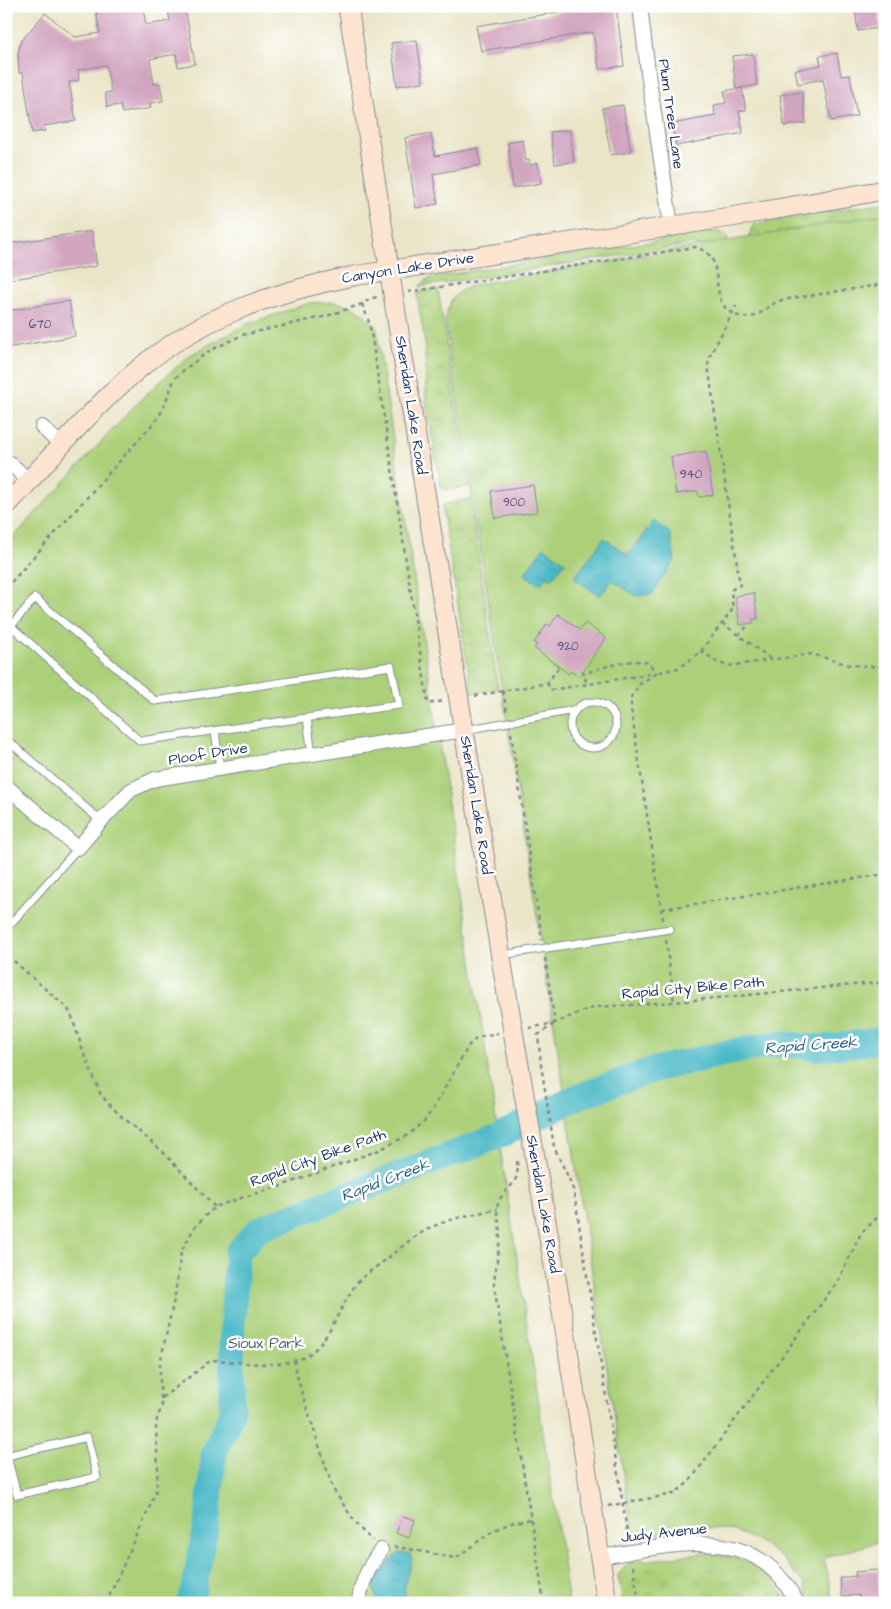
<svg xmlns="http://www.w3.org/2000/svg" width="891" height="1609" viewBox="0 0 891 1609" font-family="'Architects Daughter',sans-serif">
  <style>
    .built { fill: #f5cfda }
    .grass { fill: url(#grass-tufts); stroke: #64806c }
    .green { fill: #acd079; stroke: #64806c }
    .water { fill: url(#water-ripples); stroke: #347492 }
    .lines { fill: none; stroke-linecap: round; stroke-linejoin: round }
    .river { stroke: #4cb9c7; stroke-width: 26 }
    .building { fill: #d1a4c0 }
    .lane-casing { stroke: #828a92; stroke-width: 9 }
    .street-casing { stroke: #828a92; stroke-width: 16 }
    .secondary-casing { stroke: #828a92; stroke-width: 21 }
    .path { stroke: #828a92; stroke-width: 2.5; stroke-dasharray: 4 4; stroke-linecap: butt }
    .lane { stroke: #fff; stroke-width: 7 }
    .street { stroke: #fff; stroke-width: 14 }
    .secondary { stroke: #fde4d1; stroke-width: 19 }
    .labels { text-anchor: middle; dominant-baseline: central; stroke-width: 5; stroke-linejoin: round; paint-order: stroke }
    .number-label { font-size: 12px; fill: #484c76 }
    .street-label { font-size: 15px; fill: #1b2f5e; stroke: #fff }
    .park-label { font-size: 15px; fill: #465f66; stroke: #fff }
    .water-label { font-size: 16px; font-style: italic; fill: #2c5f83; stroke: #fff }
  </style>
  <defs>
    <pattern id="grass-tufts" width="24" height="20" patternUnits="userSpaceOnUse" patternTransform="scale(1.25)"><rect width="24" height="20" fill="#acd079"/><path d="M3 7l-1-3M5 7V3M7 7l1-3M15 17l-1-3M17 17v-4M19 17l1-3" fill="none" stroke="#93b36b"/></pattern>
    <pattern id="water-ripples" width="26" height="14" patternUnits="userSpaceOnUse" patternTransform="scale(1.25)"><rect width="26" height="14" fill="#4cb9c7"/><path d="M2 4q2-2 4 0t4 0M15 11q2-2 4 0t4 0" fill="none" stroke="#3e97a5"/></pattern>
  </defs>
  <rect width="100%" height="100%" fill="#fff"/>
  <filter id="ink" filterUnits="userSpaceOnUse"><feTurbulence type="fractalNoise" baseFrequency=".02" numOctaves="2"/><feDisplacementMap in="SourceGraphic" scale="10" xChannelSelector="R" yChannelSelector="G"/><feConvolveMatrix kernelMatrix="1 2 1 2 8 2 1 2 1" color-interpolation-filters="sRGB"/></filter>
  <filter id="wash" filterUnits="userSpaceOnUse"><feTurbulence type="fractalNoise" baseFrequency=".0096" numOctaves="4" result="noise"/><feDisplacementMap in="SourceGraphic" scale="20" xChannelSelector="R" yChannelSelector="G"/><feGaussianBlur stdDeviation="1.12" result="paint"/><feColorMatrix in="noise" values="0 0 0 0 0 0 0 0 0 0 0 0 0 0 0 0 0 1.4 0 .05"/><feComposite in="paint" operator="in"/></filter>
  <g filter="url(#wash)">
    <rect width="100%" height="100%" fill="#eae5c7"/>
    <path class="built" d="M361,6H430L362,17Z"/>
    <path class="grass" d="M885,202V241L748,240L751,229L755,224Z
      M712,232H719L726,235L731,245L707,248L693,244L419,287L426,280L434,277Z
      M438,289L468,487L445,490L441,488L426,401L425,344L417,294L423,291Z
      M470,499L498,689L472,693L442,507L446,504Z
      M701,1553C738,1554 771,1567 787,1603H623L618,1575L629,1563Z"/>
    <path class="green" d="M885,214V1540L824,1558L833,1603H810L804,1584L780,1556L761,1543L735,1531L714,1528L688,1529L633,1537L445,321C450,298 454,291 478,284Z
      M333,302C357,306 359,309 376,326L569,1603H6V545L142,398L190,355L247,324L310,303Z"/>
    <path class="water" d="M654,521L670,533L675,560L651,595L636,596L612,580L600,596L574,578L604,538L628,555Z
      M544,547L565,562L552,579L547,576L540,585L524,574Z
      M400,1553L410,1554L412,1559C409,1577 399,1585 409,1603H376L377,1600C377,1596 374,1592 374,1588C373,1580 393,1556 400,1553Z"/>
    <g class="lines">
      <path class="river" d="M189,1603L193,1592L208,1516L214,1453L232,1413V1333L237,1253L259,1229L499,1136L579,1096L656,1069L741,1050L780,1044L821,1048L885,1040"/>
    </g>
    <g id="blocks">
      <path class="building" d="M95,6H143L146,25L170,21L168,10L185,7L195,64L178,67L176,54L150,59L154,84L160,83L163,101L150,103L151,108L122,113L120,105L107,107L105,93L111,92L106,65L78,70L79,80L69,82L76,121L44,126L45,131L32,133L23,73H19L18,53L21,41L45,13L75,37L100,33Z
        M594,6H616L624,66L599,69L593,32L481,51L476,26Z
        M878,8L880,28L858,31L855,11Z
        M417,40L423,82L397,86L391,43Z
        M837,53L841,76L850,75L857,116L831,121L823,79L798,84L795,70L821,65L819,56Z
        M753,54L757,85L736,89L732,56Z
        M742,88L746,110L739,111L743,133L676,146L672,124L715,116L714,105L726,103L724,91Z
        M802,92L806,123L784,126L780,95Z
        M623,105L631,152L611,155L602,108Z
        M570,130L574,162L555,164L550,132Z
        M431,133L435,156L478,148L481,165L433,174L438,204L416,208L405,138Z
        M523,140L526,161L529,160L530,165L538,163L541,183L513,188L508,143Z
        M92,231L97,266L6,280V244Z
        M69,301L75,336L6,348V311Z
        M706,451L713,495L699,497L698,491L676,494L671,457Z
        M533,485L537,512L495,518L491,491Z
        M754,593L758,619H753V623L740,625L735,596Z
        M558,614L580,630L585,623L606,638L579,677L571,671L569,674L534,648L537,645L534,643L547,624L550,626Z
        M403,1516L415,1520L409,1538L396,1533Z
        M877,1570L881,1600L860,1603L859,1595L842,1597L840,1578L856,1576L855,1572Z"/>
    </g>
  </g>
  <g filter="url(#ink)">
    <use href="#blocks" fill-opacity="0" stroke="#828a92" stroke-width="1"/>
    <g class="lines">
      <defs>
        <path id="lane" d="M6,632L35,598L155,701L391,666L399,705L140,741L11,626
          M570 725a23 23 0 1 1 46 0a23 23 0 1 1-46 0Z
          M307,718L312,754
          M465,730L574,710
          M215,731L220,769
          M6,739L101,821
          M6,929L78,848
          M501,955L670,929
          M6,1456L87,1437L97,1477L17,1495L7,1456"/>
        <path id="street" d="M640,6L649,80L671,226
          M42,427L62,446
          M10,463L29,481
          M6,786L78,848L101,821L131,790L155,779L464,730
          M600,1557C674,1546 755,1519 797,1603
          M359,1603C360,1584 370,1565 381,1550"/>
        <path id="secondary" d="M348,6L401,345L513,1031L564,1324L607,1603
          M6,506C48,461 88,412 135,372C198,317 274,292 354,276L737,216L885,190"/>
      </defs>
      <use href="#lane" class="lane-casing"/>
      <use href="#street" class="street-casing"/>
      <use href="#secondary" class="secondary-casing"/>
      <path class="path" d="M408,292L695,247C702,249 710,253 713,261C720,280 713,306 736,315C741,317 747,318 752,317C763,314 768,304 782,300L885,284
        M362,304L368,319L371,332L428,704L443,701
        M6,588L158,418L163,409L172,385L176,377L185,369L209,351L242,335L327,316L362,304L372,298L378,297
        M722,623L771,659
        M738,635L745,629L747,624
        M701,651L717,662L728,666L812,654L849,665L885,667
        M582,671L585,674L586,684
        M547,683L551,690L656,673C654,670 651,665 648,663C638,657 595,668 585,674
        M503,691L507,713
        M475,696L547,683L559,667
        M511,733L542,940
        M662,909L885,874
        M663,920L631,709V697L640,684L656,673L678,668L689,661L701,651L733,609L731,590L740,585L708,365L710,356L736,306
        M666,940L674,1002
        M545,958L555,1023
        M14,961L68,1009L72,1017L82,1048L100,1093L108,1103L124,1119L162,1151L215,1207
        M554,1024L538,1035L541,1065L554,1146C560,1162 569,1176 574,1192L628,1538
        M529,1028L555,1023L583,1011L597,1007L674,1002L885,982
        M517,1161C521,1188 504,1185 498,1204C496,1211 498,1217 499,1223C502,1244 495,1264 494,1285L544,1603
        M294,1360L298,1380L333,1489L355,1522L373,1541
        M162,1398L210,1361L216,1360C243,1362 276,1369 302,1358C329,1347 340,1303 358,1282C366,1273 378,1266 388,1258C398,1250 409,1240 421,1233C443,1219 471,1215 497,1209
        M608,1506L674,1494L689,1482L838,1281L861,1233L875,1220L885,1206
        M394,1547C415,1549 435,1555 456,1558L492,1531L511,1523L531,1519
        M633,1566L639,1603
        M106,1603L149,1509L156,1491L158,1470L156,1427L157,1419L162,1406L160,1388V1363L175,1295L181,1252L194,1228L205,1216L215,1207L241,1198L281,1186L379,1150L408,1135L424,1121L433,1109L469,1045L478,1037L498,1033"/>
      <use href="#lane" class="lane"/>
      <use href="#street" class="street"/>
      <use href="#secondary" class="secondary"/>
    </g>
  </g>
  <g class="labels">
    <g class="number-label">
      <text x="40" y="324">670</text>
      <text x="691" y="474">940</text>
      <text x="514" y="502">900</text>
      <text x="568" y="646">920</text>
    </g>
    <g class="street-label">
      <text transform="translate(671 114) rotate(82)">Plum Tree Lane</text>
      <text transform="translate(408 268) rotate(-9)">Canyon Lake Drive</text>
      <text transform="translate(411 405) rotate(81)">Sheridan Lake Road</text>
      <text transform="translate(208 754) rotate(-9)">Ploof Drive</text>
      <text transform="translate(476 805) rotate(81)">Sheridan Lake Road</text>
      <text transform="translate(693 988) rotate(-5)">Rapid City Bike Path</text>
      <text transform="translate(318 1158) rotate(-20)">Rapid City Bike Path</text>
      <text transform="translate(543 1204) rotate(80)">Sheridan Lake Road</text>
      <text transform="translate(664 1533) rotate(-6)">Judy Avenue</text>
    </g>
    <g class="park-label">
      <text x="266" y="1343">Sioux Park</text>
    </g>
    <g class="water-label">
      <text transform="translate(811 1045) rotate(-4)">Rapid Creek</text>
      <text transform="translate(385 1180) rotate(-21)">Rapid Creek</text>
    </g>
  </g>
  <rect width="891" height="1609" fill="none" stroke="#fff" stroke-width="25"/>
</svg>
